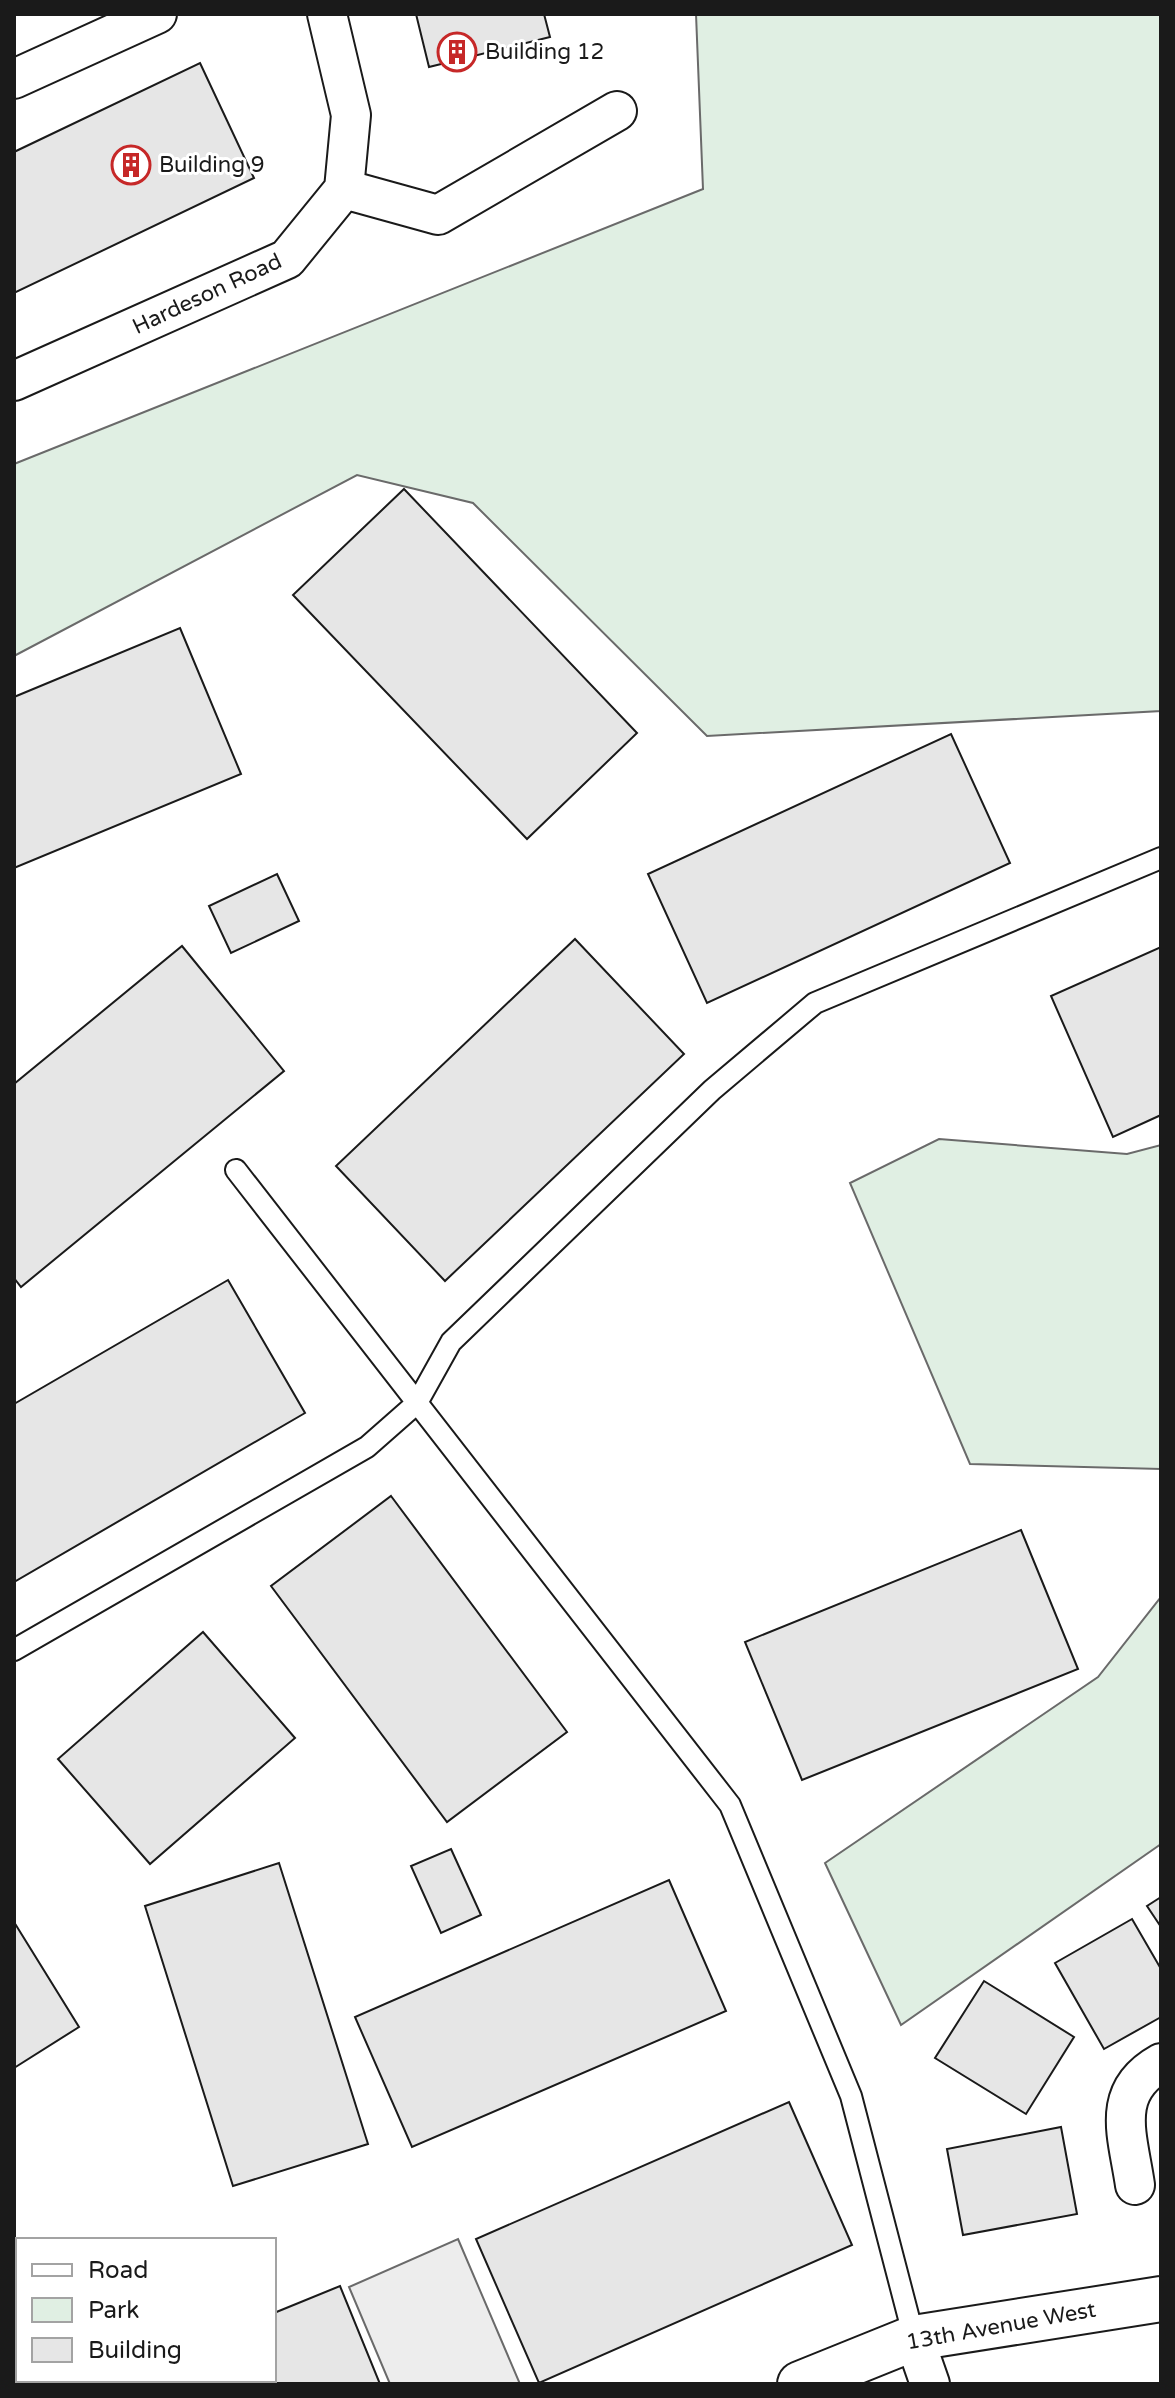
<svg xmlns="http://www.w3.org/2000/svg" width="1175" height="2398" viewBox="0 0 1175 2398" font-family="'Varela Round',sans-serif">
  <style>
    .green { fill: #e0efe3; stroke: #6a6a6a; stroke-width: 2 }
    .parking { fill: #ededed; stroke: #6a6a6a; stroke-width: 2 }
    .building { fill: #e6e6e6; stroke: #1a1a1a; stroke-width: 2 }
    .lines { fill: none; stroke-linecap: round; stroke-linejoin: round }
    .lane-casing { stroke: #1a1a1a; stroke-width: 24 }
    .street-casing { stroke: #1a1a1a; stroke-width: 42 }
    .secondary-casing { stroke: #1a1a1a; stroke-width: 48 }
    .lane { stroke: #fff; stroke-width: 20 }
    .street { stroke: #fff; stroke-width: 38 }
    .secondary { stroke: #fff; stroke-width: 44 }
    .labels { text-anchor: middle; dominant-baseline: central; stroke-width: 6; stroke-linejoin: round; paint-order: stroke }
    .poi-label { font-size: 22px; fill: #1a1a1a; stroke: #fff; text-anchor: start }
    .street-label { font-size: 22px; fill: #1a1a1a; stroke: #fff }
  </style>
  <rect width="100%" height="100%" fill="#fff"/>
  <path class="green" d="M696,14H1161V711L707,736L473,503L357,475L14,656V464L703,189Z
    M939,1139L1127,1154L1161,1145V1469L970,1464L850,1183Z
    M1161,1597V1844L901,2025L825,1863L1098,1677Z"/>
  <path class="parking" d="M458,2239L520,2384H390L349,2287Z"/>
  <path class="building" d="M416,14H544L550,37L429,67Z
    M200,63L254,178L14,293V152Z
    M404,489L637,733L527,839L293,595Z
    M180,628L241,774L14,868V697Z
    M951,734L1010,863L707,1003L648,874Z
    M277,874L299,921L231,953L209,906Z
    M575,939L684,1054L445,1281L336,1166Z
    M182,946L284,1071L21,1287L14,1278V1084Z
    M1161,947V1115L1113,1137L1051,996Z
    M228,1280L305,1413L14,1582V1404Z
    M391,1496L567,1732L447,1822L271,1586Z
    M1021,1530L1078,1669L802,1780L745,1642Z
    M203,1632L295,1738L150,1864L58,1759Z
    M451,1849L481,1915L441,1933L411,1866Z
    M279,1863L368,2144L233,2186L145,1906Z
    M669,1880L726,2011L412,2147L355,2017Z
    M1161,1897V1927L1147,1906Z
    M1132,1919L1161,1969V2017L1104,2049L1055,1963Z
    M14,1922L79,2027L14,2068Z
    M984,1981L1074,2037L1026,2114L935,2058Z
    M789,2102L852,2245L539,2383L476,2239Z
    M1061,2127L1077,2214L963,2235L947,2149Z
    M340,2286L380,2384H99L109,2380H274V2313Z"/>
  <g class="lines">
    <defs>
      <path id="lane" d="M236,1170L730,1805L851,2096L914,2338
        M14,1650L367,1447L417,1403L451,1342L712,1090L815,1003L1161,858"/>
      <path id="street" d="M14,79L157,14
        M344,189L438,215L617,111
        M14,381L287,259L344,189L351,115L327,14
        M1135,2185C1128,2136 1109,2092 1161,2063
        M914,2338L930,2384"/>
      <path id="secondary" d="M800,2384L914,2338L1161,2299"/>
    </defs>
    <use href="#lane" class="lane-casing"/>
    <use href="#street" class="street-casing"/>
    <use href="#secondary" class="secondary-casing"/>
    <use href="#lane" class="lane"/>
    <use href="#street" class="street"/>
    <use href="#secondary" class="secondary"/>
  </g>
  <defs>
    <symbol id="building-ring" viewBox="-11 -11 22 22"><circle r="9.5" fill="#fff" stroke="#c62828" stroke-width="1.5"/><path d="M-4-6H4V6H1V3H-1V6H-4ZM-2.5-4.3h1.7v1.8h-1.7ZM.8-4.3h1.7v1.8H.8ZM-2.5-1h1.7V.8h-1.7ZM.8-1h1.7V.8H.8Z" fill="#c62828"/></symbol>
  </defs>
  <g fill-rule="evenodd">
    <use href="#building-ring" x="435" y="30" width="44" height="44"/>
    <use href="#building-ring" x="109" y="143" width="44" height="44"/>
  </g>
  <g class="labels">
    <g class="poi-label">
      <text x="485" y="52">Building 12</text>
      <text x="159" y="165">Building 9</text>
    </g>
    <g class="street-label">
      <text transform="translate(207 294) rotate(-25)">Hardeson Road</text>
      <text transform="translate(1001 2326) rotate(-10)">13th Avenue West</text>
    </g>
  </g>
  <rect width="1175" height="2398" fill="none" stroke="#1a1a1a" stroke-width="32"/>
  <rect x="16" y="2238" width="260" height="144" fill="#ffffff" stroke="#a3a3a3" stroke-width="2"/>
  <rect x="32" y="2264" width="40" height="12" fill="#ffffff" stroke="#a3a3a3" stroke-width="2"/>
  <text x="88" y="2278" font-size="24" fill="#1a1a1a">Road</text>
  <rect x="32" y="2298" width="40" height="24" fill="#e0efe3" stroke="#a3a3a3" stroke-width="2"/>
  <text x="88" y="2318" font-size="24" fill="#1a1a1a">Park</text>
  <rect x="32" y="2338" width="40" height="24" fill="#e6e6e6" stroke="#a3a3a3" stroke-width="2"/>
  <text x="88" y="2358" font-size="24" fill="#1a1a1a">Building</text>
</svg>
